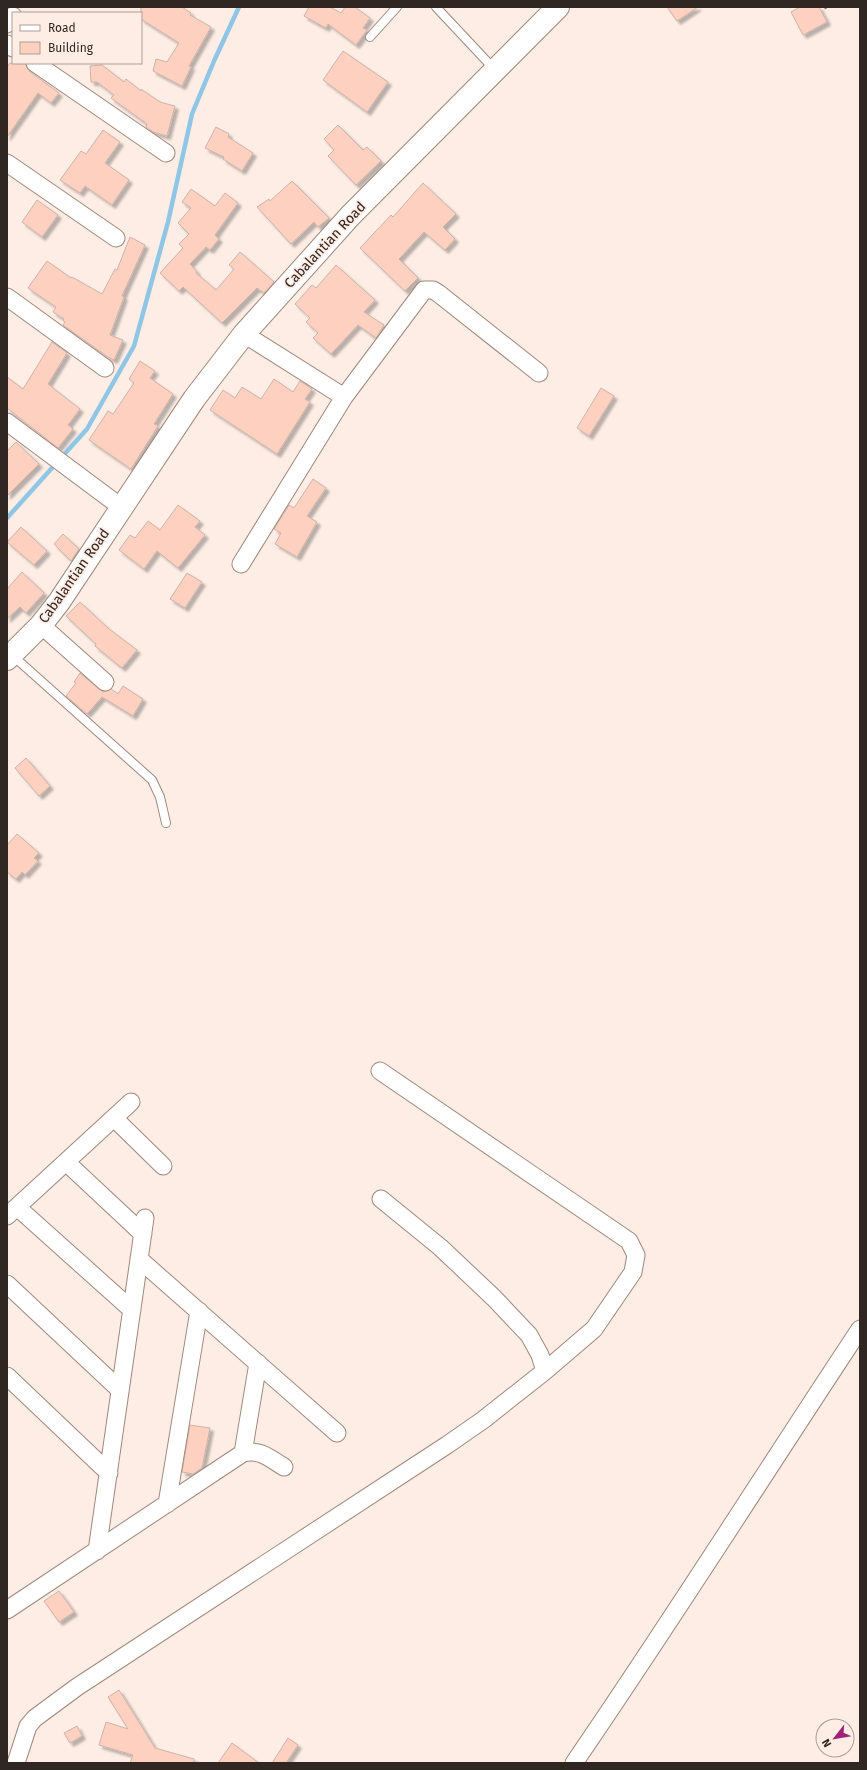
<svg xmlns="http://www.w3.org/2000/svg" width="867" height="1770" viewBox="0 0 867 1770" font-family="'Fira Sans',sans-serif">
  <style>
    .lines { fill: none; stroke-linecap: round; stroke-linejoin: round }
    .stream { stroke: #8fc6e5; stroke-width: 4.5 }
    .building { fill: #fed0bf; stroke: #cdb2a8; filter: url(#shadow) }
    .lane-casing { stroke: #9f887b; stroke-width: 10 }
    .street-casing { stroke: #9f887b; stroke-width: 19 }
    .secondary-casing { stroke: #9f887b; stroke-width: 24 }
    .path { stroke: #90847d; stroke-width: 2.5; stroke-dasharray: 3 3; stroke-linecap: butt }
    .lane { stroke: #fff; stroke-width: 8 }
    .street { stroke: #fff; stroke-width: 17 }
    .secondary { stroke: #fff; stroke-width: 22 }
    .labels { text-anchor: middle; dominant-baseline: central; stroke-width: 3.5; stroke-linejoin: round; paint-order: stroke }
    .street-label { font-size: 14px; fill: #312722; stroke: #fdede5 }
  </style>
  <defs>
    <filter id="shadow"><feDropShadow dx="3.5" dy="3.5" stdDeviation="1" flood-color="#0004"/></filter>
  </defs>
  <rect width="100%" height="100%" fill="#fdede5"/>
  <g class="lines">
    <path class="stream" d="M7,518L87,429L134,346L168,222L192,114L214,61L239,7"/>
  </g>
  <path class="building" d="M141,7H182L191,13L190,15L211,27L189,66L191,67L182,86L153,71L156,59L167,62L179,43L141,19Z
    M309,7H330L341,13L345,7H355L370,18L363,28L367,30L356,45L328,24L326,28L304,16Z
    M667,7H698L677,21Z
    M800,7H819L827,22L803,35L791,12Z
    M343,51L388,82L367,112L323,80Z
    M10,63H25L29,71L59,93L51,103L38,93L7,137V67Z
    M102,65L124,82L126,79L141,91V89L160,102L175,106L167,136L153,132L146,127L147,124L111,98L114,95L97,82H91L90,66Z
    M338,125L363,150L367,147L381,161L356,185L328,156L334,150L324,139Z
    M216,127L229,134L228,137L253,153L242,171L223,159L224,157L205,148Z
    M103,130L120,142L105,163L129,180L112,205L85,186L80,193L60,180L81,151L86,154Z
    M292,181L329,218L318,227L314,222L291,244L257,207L269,199L270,201Z
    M423,183L456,214L443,227L455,239L445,250L424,232L399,259L418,278L405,291L360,248L391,215L393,217Z
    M191,189L215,206L225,193L238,203L215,235L219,239L210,250L206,247L190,264L197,272L196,273L216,290L234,269L229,265L240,252L274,282L264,293L257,288L222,323L183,287L179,291L160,273L183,248L179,244L189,234L178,223L191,208L182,202Z
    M37,200L58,215L42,237L22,222Z
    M130,237L145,245L122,296L124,297L110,335L123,340L114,360L108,357L63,325L65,322L63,320L64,319L53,312L56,307L28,288L47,261L71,278L72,277L102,294L115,269L117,270Z
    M336,265L375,300L364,312L384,325L376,338L358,325L331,354L313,338L318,333L306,322L310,318L295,304L312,285L316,288Z
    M52,342L67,353L48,384L80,409L68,425L73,429L58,448L7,408V377L23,389Z
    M140,361L155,371L150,378L173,394L154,424L158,426L131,469L89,440L108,411L113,414L134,383L129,379Z
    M274,379L293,392L300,381L312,389L305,399L310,402L277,454L210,410L223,390L235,398L242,387L261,399Z
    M601,388L614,396L589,436L577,428Z
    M16,442L39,464L7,496V451Z
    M313,479L326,488L307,516L317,522L297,557L275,544L281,533L274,529L289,505L294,508Z
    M178,505L200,521L195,527L205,535L178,568L157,551L144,569L119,550L130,535L135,538L148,521L160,530Z
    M21,527L47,551L34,565L7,542Z
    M63,534L79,549L71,561L54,544Z
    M22,572L44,593L26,613L20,607L7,619V589Z
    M187,573L202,582L185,608L170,599Z
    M80,602L109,629L137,650L122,668L95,646L96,644L66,616Z
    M80,673L103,692L111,689L118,694L123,686L143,699L133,716L102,697L87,714L66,696L76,683L74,682Z
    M26,758L50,786L39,796L15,768Z
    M17,834L39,853L34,858L38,861L25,875L22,872L16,879L7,872V845Z
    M190,1425L210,1428L202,1468L193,1474L182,1472Z
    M59,1591L74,1612L59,1622L44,1601Z
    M119,1690L155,1748L194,1759V1763H130L133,1755L99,1745L106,1722L128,1729L108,1697Z
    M77,1726L82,1736L70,1743L64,1733Z
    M288,1738L298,1745L286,1763H272Z
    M232,1743L259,1763H218Z"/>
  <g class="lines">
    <defs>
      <path id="lane" d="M436,7L495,70
        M370,37L397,7
        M12,655L152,780L160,797L166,823"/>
      <path id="street" d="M7,24L13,16
        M7,44L13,48
        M35,63L166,153
        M7,163L116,238
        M7,297L105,368
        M244,334L344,397
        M7,422L121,507
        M241,564L344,397L424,290H433L438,293L539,373
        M41,625L105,682
        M380,1071L629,1241L636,1255L633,1272L594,1329L545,1371
        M114,1118L163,1166
        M66,1162L143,1234
        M17,1207L132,1310
        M7,1216L131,1102
        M139,1259L337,1433
        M7,1284L120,1390
        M7,1376L109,1473
        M243,1453L258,1363
        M167,1504L199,1311
        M97,1551L145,1218
        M7,1610L243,1453C261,1449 269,1458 284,1467
        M16,1763L28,1726L35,1718L77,1687L447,1445L483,1420L545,1371L540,1355L529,1335L494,1298L440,1247L381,1199
        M574,1763C672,1620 764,1474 860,1329"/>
      <path id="secondary" d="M7,659L41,625L59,602L194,399L244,334L350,216L558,7"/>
    </defs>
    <use href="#lane" class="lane-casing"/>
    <use href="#street" class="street-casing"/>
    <use href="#secondary" class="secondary-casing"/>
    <path class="path" d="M825,7L826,9"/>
    <use href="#lane" class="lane"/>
    <use href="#street" class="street"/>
    <use href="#secondary" class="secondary"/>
  </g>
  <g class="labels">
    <g class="street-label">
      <text transform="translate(325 245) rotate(-47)">Cabalantian Road</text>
      <text transform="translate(74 576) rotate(-55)">Cabalantian Road</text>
    </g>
  </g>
  <rect width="867" height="1770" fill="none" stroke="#312722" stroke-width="16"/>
  <rect x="12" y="12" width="130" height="52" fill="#fdede5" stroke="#ab9e97"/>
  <rect x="20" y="25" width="20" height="6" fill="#ffffff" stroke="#ab9e97"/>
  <text x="48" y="32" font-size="12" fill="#312722">Road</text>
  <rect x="20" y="42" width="20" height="12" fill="#fed0bf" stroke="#ab9e97"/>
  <text x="48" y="52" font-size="12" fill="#312722">Building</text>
  <g transform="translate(835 1738) rotate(239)"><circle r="19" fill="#fdede5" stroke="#ab9e97"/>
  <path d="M0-3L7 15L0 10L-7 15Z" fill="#a02275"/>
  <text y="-6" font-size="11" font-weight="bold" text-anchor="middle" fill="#312722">N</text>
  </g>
</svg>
